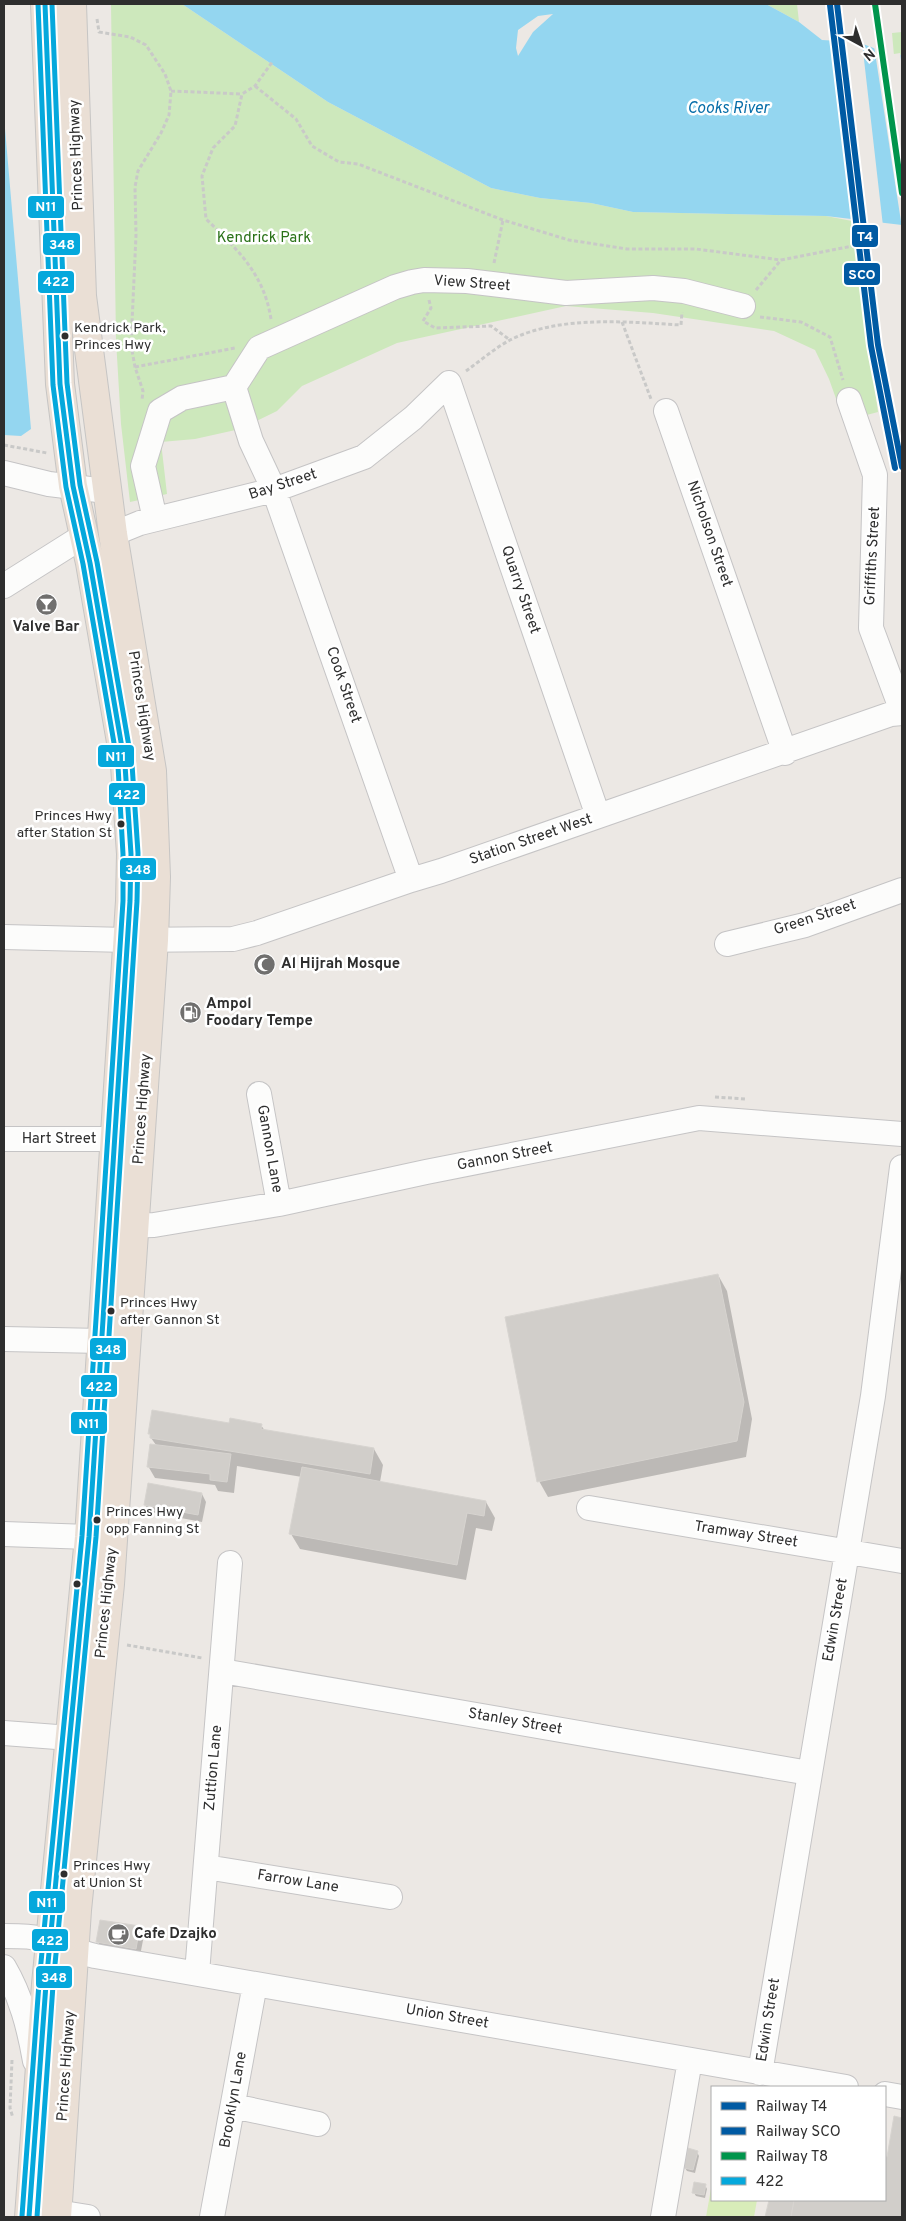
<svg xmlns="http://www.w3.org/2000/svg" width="906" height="2221" viewBox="0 0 906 2221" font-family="Overpass,sans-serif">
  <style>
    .green { fill: #cde8bc }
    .pitch { fill: #d8ecb9 }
    .water { fill: #94d6f0; fill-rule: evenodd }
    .pier { fill: #ece8e4 }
    .shadow { fill: #0003 }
    .building { fill: #d1ceca; stroke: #d7d4d0 }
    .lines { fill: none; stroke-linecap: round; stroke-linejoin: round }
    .minor-casing { stroke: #c5c4c5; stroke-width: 26 }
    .highway-casing { stroke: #c6c5c4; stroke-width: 30 }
    .path { stroke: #c9c9c8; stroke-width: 3; stroke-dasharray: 4 2.5; stroke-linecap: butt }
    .minor { stroke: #fcfcfb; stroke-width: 24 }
    .highway { stroke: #eadfd5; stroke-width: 28 }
    .bus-1-casing { stroke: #fff; stroke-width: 9 }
    .bus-2-casing { stroke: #fff; stroke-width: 9 }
    .bus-3-casing { stroke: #fff; stroke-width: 9 }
    .bus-1 { stroke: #05a8dc; stroke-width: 5 }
    .bus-2 { stroke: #05a8dc; stroke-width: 5 }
    .bus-3 { stroke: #05a8dc; stroke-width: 5 }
    .rail-1-casing { stroke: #fff; stroke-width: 10 }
    .rail-2-casing { stroke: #fff; stroke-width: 10 }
    .rail-3-casing { stroke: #fff; stroke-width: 10 }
    .rail-1 { stroke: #005aa3; stroke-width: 6 }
    .rail-2 { stroke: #005aa3; stroke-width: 6 }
    .rail-3 { stroke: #00954c; stroke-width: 6 }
    .bus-dot { fill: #2e2e2e; stroke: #fff; stroke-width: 2 }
    .labels { text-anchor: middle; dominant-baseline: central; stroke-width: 5; stroke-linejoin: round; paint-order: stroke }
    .bus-label { font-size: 14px; fill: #2e2e2e; stroke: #fff; text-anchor: start }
    .street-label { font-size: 15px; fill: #2e2e2e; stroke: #fff }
    .park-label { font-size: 15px; fill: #297117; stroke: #fff }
    .poi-label { font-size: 15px; font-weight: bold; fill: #2e2e2e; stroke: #fff; text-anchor: start }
    .water-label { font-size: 16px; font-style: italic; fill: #076ea9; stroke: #fff }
    .line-badge { stroke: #fff; stroke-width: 2 }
    .badge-label { font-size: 14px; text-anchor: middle; font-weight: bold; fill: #fff }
  </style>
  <rect width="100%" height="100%" fill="#ece8e4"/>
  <path class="green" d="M111,4H182L328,102L491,188L540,198L591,203L633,212L826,216L852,221L878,412L844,421L829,379L815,350L774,331L653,313L566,306L397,343L302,386L277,411L240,429L195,439L161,442L167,494L130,502L121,424L116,340Z
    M766,4H797L799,22Z
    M902,32V55L894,56L892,33Z"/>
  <path class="pitch" d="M712,2183V2200H757L754,2217H706Z"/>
  <path class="water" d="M182,4H766L799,22L822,40L858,42L894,56L902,55V225L826,216L633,212L591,203L540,198L491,188L328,102ZM553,14L533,32L518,56L516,48L518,30L538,16Z
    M4,117L31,429L21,436L4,435Z"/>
  <path class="pier" d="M837,39L862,42L883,226L858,224Z
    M874,46L894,54L900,53L902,68V228Z"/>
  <path class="shadow" d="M718,1275L727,1291L752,1419L746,1457L548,1497L539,1481Z
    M230,1425H261L265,1431L374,1449L383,1465L380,1482L486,1502L495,1518L492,1531L476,1528L466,1580L300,1549L291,1534L302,1477L237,1466L234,1493L218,1491L215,1485L155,1478L148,1466L156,1445L151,1438Z
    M202,1494L206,1502L202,1522L149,1512L145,1504Z
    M139,1927L144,1935L140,1956L102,1950L98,1942Z
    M895,2118L902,2119V2217H767L770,2200H885V2158L888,2159Z
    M697,2152L699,2156L695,2173L687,2171L685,2168Z
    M705,2185L707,2189L705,2198L696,2196L694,2193Z"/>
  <path class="building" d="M718,1274L744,1402L737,1441L537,1482L505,1317Z
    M152,1410L229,1423L230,1418L262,1424L261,1429L374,1448L370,1474L150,1438V1434H148Z
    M150,1444L231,1454L227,1482L210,1480V1474L147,1467Z
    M302,1467L486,1501L484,1516L467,1513L457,1565L289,1534Z
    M148,1483L202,1493L198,1515L144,1505Z
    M100,1920L140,1926L136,1949L96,1942Z
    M894,2116L902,2118V2217H791L794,2200H885V2157H887Z
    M688,2148L698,2151L693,2170L684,2168Z
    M694,2182L706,2184L704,2195L692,2193Z
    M769,2200H794L791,2217H765Z"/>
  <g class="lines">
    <defs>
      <path id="minor" d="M234,387L251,441L274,490L411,880
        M849,400L875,475L871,628L902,711
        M666,411L785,753
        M4,473L49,484L106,491
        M155,519L143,466L160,411L182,398L234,387L259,348L395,287L412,282L424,280L467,281L566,293L653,288L684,291L743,306
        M113,534L140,523L274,490L364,457L413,418L449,383L598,816
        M4,586L85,535
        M4,937L127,940L233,939L257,933L411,880L441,871L891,714L902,713
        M727,944L805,925L902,890
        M259,1094L279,1204
        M4,1139H114
        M115,1226L154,1225L279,1204L426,1172L699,1118L902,1134
        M4,1339L102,1341
        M589,1508L902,1561
        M4,1534L89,1537
        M222,1671L809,1773
        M4,1733L70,1738
        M206,1867L390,1897
        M4,1936C20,1936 35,1936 50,1941C66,1946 78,1952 95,1956L846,2087
        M4,1967C21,1996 29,2027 35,2061
        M197,1973L230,1563
        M760,2073L873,1396L902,1167
        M885,2094L902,2097
        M233,2106L318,2124
        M57,2212L88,2217
        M212,2217L255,1984
        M663,2217L690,2060"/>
      <path id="highway" d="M29,2217L46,1984L89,1537L130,901L131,854L125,765L90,563L73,486L60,384L45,4
        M57,2217L77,1910L110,1584L154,940L156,877L152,771L113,534L82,296L72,4"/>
    </defs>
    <use href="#minor" class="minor-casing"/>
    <use href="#highway" class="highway-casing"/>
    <path class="path" d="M97,19L99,32L130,37L146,45L165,74L171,91L169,115L161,133L138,171L135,187L136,235L131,345L135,367L143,391L142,400
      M255,86L296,119L312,146L339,162L358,164L503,220L569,240L627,249H696L781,260
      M171,91L242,94
      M494,263L503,220
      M756,290L781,260L853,246
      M429,300L431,308L423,321L435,328L491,326L510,340
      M760,317L801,322L830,337L843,380
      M271,319C264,274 238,250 206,219L202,176L213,148L235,126L242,94L255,86L273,61
      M622,322L651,399
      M135,367L235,348
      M466,371C480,361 495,348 510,340C560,315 627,322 681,325L682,312
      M4,445L47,453
      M715,1097L746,1099
      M127,1645L202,1658
      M12,2060L10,2108L13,2118"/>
    <use href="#minor" class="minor"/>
    <use href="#highway" class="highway"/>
    <defs>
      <path id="bus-1" d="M29,2217L46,1984L89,1537L130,901L131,854L125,765L90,563L73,486L60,384L45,4"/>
      <path id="bus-2" d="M37,2217L53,1985L96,1537L137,901L138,853L132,764L97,562L80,485L67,383L52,4"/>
      <path id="bus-3" d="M22,2216L39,1983L82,1536L123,901V854L118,766L83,564L66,487L53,385L38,4"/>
    </defs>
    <use href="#bus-1" class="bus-1-casing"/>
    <use href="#bus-2" class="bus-2-casing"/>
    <use href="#bus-3" class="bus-3-casing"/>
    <use href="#bus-1" class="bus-1"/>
    <use href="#bus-2" class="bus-2"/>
    <use href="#bus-3" class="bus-3"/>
    <defs>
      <path id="rail-1" d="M837,4L878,345L902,467"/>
      <path id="rail-2" d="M830,5L871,346L895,468"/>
      <path id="rail-3" d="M875,4L902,193"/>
    </defs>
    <use href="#rail-1" class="rail-1-casing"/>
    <use href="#rail-2" class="rail-2-casing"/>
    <use href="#rail-3" class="rail-3-casing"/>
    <use href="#rail-1" class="rail-1"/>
    <use href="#rail-2" class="rail-2"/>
    <use href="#rail-3" class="rail-3"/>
  </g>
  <defs>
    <symbol id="bar-disc" viewBox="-11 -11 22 22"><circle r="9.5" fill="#706f6e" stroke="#fff"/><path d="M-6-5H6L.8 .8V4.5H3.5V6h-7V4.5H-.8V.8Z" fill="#fff"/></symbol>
    <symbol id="mosque-disc" viewBox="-11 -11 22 22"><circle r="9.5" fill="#706f6e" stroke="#fff"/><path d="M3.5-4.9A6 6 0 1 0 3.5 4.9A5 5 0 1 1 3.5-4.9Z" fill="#fff"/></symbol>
    <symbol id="fuel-disc" viewBox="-11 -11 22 22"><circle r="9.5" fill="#706f6e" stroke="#fff"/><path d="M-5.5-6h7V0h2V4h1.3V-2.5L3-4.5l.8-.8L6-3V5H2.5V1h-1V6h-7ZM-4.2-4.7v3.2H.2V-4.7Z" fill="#fff"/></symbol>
    <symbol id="cafe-disc" viewBox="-11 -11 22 22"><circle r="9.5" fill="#706f6e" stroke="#fff"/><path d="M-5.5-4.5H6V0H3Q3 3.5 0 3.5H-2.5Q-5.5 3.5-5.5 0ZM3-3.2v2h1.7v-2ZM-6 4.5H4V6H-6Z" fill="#fff"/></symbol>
  </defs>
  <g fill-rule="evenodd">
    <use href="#bar-disc" x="34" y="592" width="25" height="25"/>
    <use href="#mosque-disc" x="252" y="952" width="25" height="25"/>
    <use href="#fuel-disc" x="178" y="1000" width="25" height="25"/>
    <use href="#cafe-disc" x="106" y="1922" width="25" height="25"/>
  </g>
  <g class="bus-dot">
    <circle cx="65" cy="336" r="4.5"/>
    <circle cx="121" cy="824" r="4.5"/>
    <circle cx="111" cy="1311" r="4.5"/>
    <circle cx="97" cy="1520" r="4.5"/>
    <circle cx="77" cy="1584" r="4.5"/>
    <circle cx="64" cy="1874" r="4.5"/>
  </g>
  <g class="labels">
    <g class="bus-label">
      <text x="74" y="328">Kendrick Park,<tspan x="74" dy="17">Princes Hwy</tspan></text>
      <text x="112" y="816" text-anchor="end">Princes Hwy<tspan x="112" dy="17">after Station St</tspan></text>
      <text x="120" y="1303">Princes Hwy<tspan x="120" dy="17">after Gannon St</tspan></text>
      <text x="106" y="1512">Princes Hwy<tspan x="106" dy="17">opp Fanning St</tspan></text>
      <text x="73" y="1866">Princes Hwy<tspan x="73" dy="17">at Union St</tspan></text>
    </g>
    <g class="street-label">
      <text transform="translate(77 155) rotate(-92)">Princes Highway</text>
      <text transform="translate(472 284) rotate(4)">View Street</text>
      <text transform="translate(283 485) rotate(-18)">Bay Street</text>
      <text transform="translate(709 534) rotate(71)">Nicholson Street</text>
      <text transform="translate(873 556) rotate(-87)">Griffiths Street</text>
      <text transform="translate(520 590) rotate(71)">Quarry Street</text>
      <text transform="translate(343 685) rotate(71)">Cook Street</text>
      <text transform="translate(141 706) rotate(81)">Princes Highway</text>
      <text transform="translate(531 840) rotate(-19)">Station Street West</text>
      <text transform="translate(815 918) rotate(-18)">Green Street</text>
      <text transform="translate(143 1109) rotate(-86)">Princes Highway</text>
      <text x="59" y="1139">Hart Street</text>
      <text transform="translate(269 1149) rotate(80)">Gannon Lane</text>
      <text transform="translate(505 1157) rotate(-11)">Gannon Street</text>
      <text transform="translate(746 1535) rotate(9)">Tramway Street</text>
      <text transform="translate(107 1603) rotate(-84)">Princes Highway</text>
      <text transform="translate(836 1620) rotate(-80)">Edwin Street</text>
      <text transform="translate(515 1722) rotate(10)">Stanley Street</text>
      <text transform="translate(214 1768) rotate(-85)">Zuttion Lane</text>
      <text transform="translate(298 1882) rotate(9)">Farrow Lane</text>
      <text transform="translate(447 2017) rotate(10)">Union Street</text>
      <text transform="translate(769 2020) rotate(-81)">Edwin Street</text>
      <text transform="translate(67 2066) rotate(-86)">Princes Highway</text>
      <text transform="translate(234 2100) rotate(-80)">Brooklyn Lane</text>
    </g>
    <g class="park-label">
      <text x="264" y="238">Kendrick Park</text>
    </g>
    <g class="poi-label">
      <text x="46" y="627" text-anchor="middle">Valve Bar</text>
      <text x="281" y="964">Al Hijrah Mosque</text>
      <text x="206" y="1004">Ampol<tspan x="206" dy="17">Foodary Tempe</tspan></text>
      <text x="134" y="1934">Cafe Dzajko</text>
    </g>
    <g class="water-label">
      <text x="728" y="109">Cooks River</text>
    </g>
  </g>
  <g class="line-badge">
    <rect x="27" y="195" width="38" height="24" rx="5" fill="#05a8dc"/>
    <rect x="851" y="224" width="28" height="24" rx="5" fill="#005aa3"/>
    <rect x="42" y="232" width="39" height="24" rx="5" fill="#05a8dc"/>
    <rect x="843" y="262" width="38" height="24" rx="5" fill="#005aa3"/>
    <rect x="37" y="270" width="38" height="24" rx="5" fill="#05a8dc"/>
    <rect x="97" y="744" width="38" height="24" rx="5" fill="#05a8dc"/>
    <rect x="108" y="782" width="38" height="24" rx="5" fill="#05a8dc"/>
    <rect x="119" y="857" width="38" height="24" rx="5" fill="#05a8dc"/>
    <rect x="89" y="1337" width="38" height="24" rx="5" fill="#05a8dc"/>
    <rect x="80" y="1374" width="38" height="24" rx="5" fill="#05a8dc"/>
    <rect x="70" y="1411" width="38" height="24" rx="5" fill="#05a8dc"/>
    <rect x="28" y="1890" width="38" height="24" rx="5" fill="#05a8dc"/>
    <rect x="31" y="1928" width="38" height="24" rx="5" fill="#05a8dc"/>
    <rect x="35" y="1965" width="38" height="24" rx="5" fill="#05a8dc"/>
  </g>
  <g class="badge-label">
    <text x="46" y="211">N11</text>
    <text x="865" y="241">T4</text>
    <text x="62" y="249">348</text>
    <text x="862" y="279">SCO</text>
    <text x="56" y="286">422</text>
    <text x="116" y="761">N11</text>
    <text x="127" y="799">422</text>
    <text x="138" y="874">348</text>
    <text x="108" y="1354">348</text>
    <text x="99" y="1391">422</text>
    <text x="89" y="1428">N11</text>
    <text x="47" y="1907">N11</text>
    <text x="50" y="1945">422</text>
    <text x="54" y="1982">348</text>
  </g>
  <rect width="906" height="2221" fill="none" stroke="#2e2e2e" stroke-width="10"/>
  <rect x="711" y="2086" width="175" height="115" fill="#ffffff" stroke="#ababab"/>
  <rect x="721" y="2102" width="25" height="8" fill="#005aa3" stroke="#ababab"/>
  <text x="756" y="2111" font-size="15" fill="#2e2e2e">Railway T4</text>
  <rect x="721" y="2127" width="25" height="8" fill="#005aa3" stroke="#ababab"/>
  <text x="756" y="2136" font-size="15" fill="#2e2e2e">Railway SCO</text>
  <rect x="721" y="2152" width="25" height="8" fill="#00954c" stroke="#ababab"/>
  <text x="756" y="2161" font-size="15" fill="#2e2e2e">Railway T8</text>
  <rect x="721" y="2177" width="25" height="8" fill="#05a8dc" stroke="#ababab"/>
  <text x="756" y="2186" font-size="15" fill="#2e2e2e">422</text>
  <g transform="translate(861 45) rotate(140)" stroke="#ffffff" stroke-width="4" paint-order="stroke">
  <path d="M0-4L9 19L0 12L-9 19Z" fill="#2e2e2e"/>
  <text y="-8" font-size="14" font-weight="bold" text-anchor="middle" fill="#2e2e2e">N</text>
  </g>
</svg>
